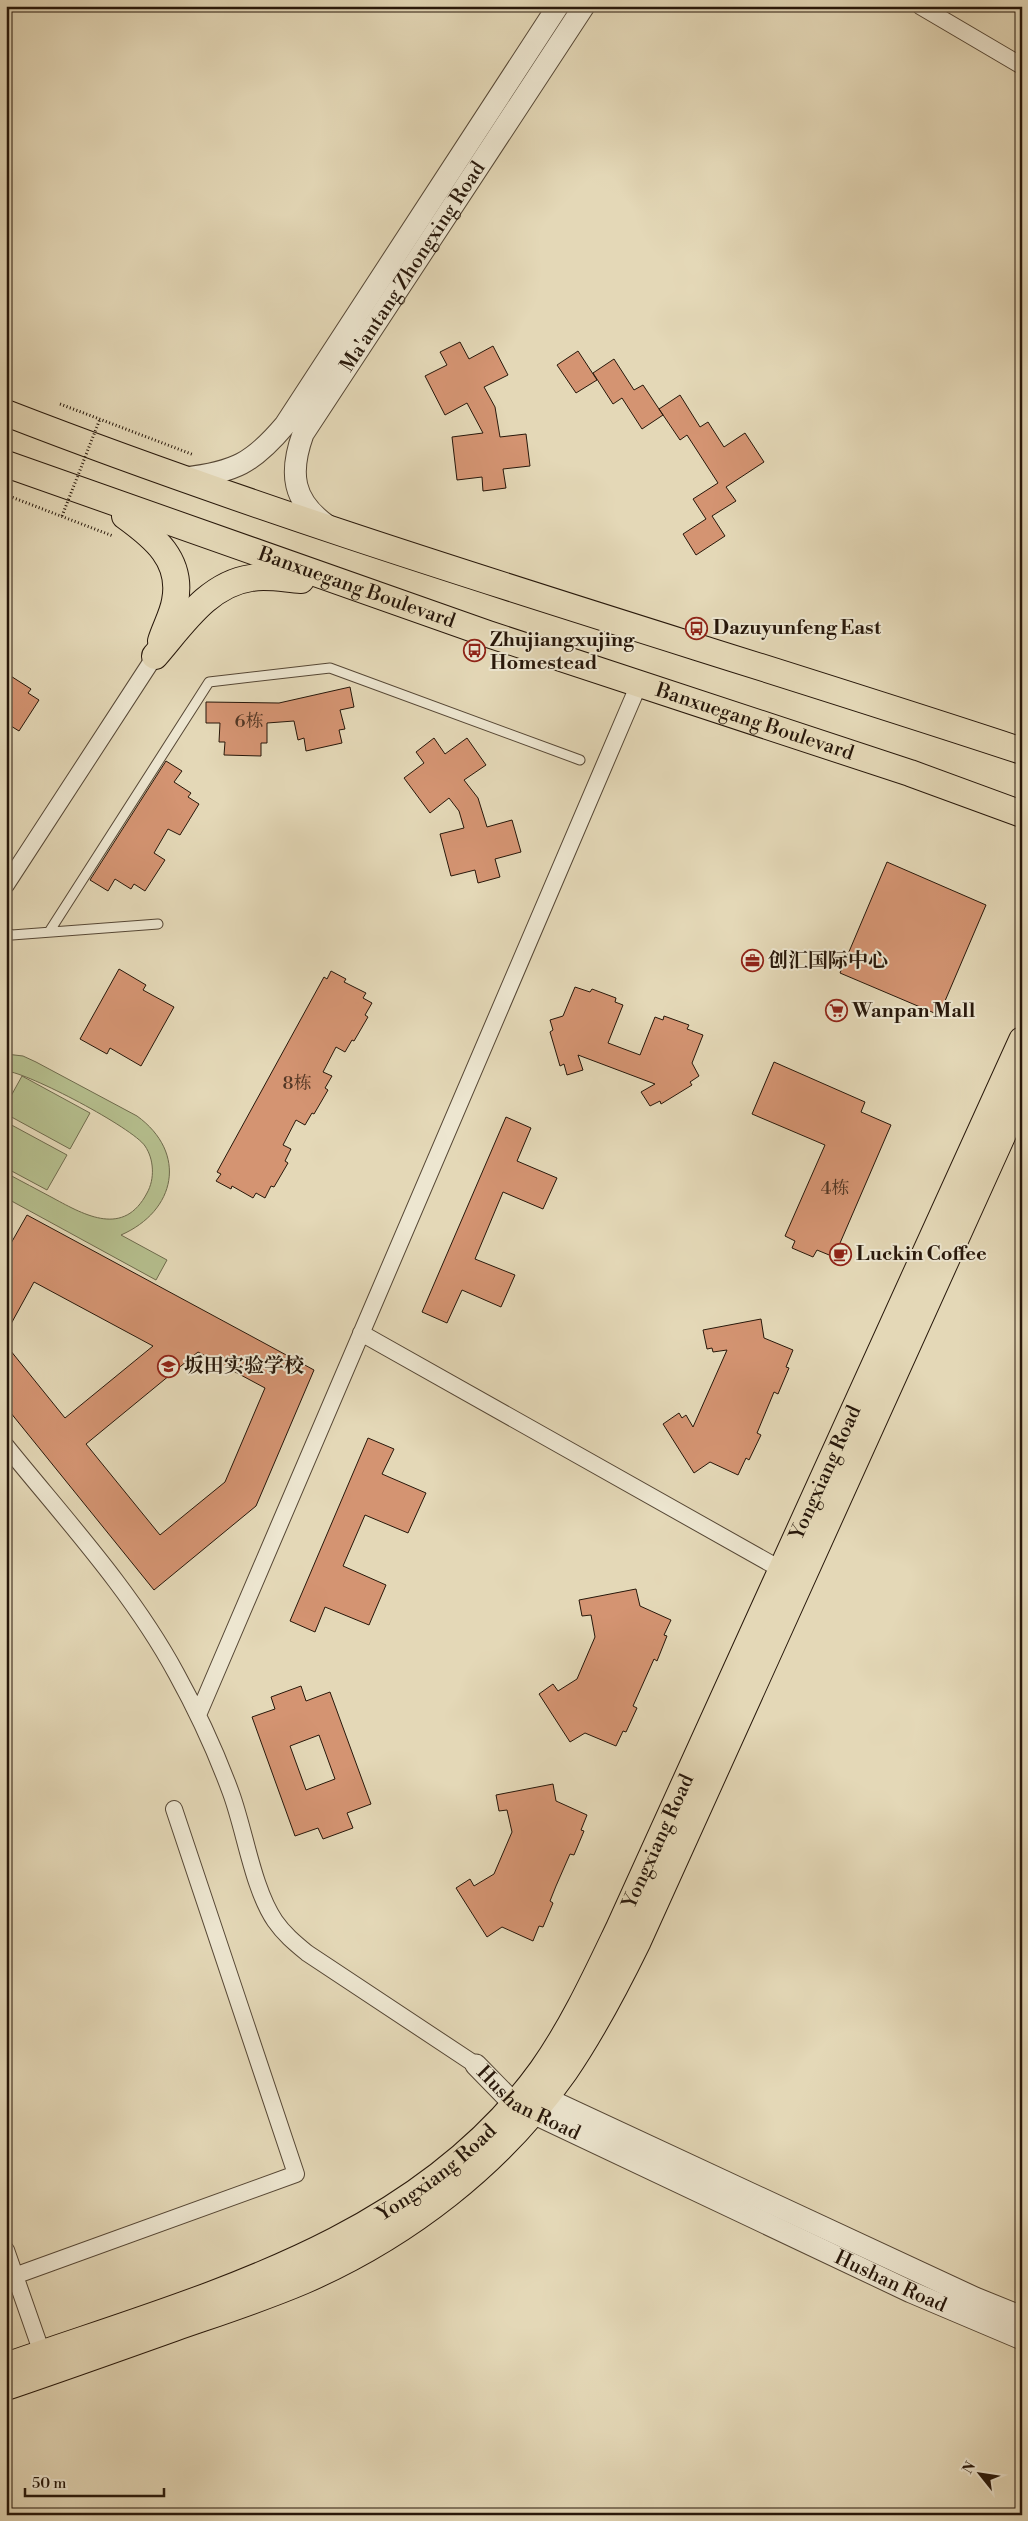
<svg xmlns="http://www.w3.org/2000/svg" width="1028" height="2521" viewBox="0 0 1028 2521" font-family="'Libre Bodoni','Noto Serif SC',serif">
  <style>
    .pitch { fill: #b5be8d; stroke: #6e6a4c }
    .building { fill: #d49472; stroke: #27170a; fill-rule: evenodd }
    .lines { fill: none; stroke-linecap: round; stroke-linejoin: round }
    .service-casing { stroke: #564735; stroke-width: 11 }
    .minor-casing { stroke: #564735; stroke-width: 18 }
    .tertiary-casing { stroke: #564735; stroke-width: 23 }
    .primary-casing { stroke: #27170a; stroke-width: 28 }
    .path { stroke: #27170a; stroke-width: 3; stroke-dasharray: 1 2.5; stroke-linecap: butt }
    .service { stroke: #ede6d0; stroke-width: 9 }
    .minor { stroke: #ede6d0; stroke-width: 16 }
    .tertiary { stroke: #ede6d0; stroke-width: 21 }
    .primary { stroke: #e4d8b7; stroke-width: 26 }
    .path-bridge { stroke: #27170a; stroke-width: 3; stroke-dasharray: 1 2.5; stroke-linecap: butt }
    .labels { text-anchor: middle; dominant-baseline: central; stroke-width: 4; stroke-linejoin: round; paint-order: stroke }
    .number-label { font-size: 18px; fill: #523624 }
    .street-label { font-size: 20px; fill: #27170a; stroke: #ede6d0 }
    .poi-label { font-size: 20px; font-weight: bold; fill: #27170a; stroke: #ede6d0; text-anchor: start }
  </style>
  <rect width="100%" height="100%" fill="#e4d8b7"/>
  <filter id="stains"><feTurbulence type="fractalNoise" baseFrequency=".004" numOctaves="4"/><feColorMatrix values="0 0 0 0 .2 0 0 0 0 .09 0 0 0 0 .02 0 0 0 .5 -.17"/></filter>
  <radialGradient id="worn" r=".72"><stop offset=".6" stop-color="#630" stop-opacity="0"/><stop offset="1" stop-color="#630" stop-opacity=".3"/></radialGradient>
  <path class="pitch" d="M6,1054L23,1056L36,1062L137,1116C188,1153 176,1211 121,1235L167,1260L156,1280L6,1198V1173C22,1181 37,1190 53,1198C86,1216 124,1237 147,1193C155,1179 154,1159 145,1146C133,1128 29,1073 6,1071Z
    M22,1076L90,1113L70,1149L6,1114V1105Z
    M6,1122L67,1155L47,1190L6,1168Z"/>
  <path class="building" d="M460,342L469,359L493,346L508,375L484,387L495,407L500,437L526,434L530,466L503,469L506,488L483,491L482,477L457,480L452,437L483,433L467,403L445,415L425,376L447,365L440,352Z
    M578,351L597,380L576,393L557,365Z
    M614,359L634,390L643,385L663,415L642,429L622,398L613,404L593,373Z
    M680,395L700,427L708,422L724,447L745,433L764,462L726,487L736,501L712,516L725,536L696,555L683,534L706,519L693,499L718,483L687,435L680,440L659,409Z
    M6,673L31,689L28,693L39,700L19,731L6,723Z
    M350,687L354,707L340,710L345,729L339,730L342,743L306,751L304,738L298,740L294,721L267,723V743H261V756L224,755L225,742H219L220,723H206V702L279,703Z
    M434,738L445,754L467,738L486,765L464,780L478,798L487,827L512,820L521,852L495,859L500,877L478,883L475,870L451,876L440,834L464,828L459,811L449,798L430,813L404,778L424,763L416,752Z
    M166,761L182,771L174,782L191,793L188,797L199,804L180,835L168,829L154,853L165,860L145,891L134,884L131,889L115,879L108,891L90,880Z
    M887,862L986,905L939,1015L840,973Z
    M119,969L146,985L143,990L174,1007L141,1066L110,1048L107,1054L80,1039Z
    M331,971L346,979L344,982L366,993L363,998L372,1003L365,1015L368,1017L354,1041L352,1040L345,1052L336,1047L323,1072L332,1076L325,1088L328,1090L314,1114L312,1113L305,1125L296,1120L283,1145L291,1149L285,1161L288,1163L274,1187L271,1186L265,1198L256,1193L253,1198L232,1186L231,1189L216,1181L221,1174L217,1172L324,977L327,979Z
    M575,987L590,992L592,989L616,998L615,1002L623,1005L608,1043L640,1055L655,1017L663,1020L664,1016L689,1025L687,1029L703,1035L692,1063L699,1076L690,1082L692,1085L661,1104L660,1101L650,1106L641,1092L655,1084L578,1055L583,1070L567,1075L564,1064L560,1066L550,1032L553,1030L550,1020L563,1016Z
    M774,1062L865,1102L861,1112L891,1125L834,1257L817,1250L813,1257L792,1248L795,1241L785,1236L825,1145L752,1114Z
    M506,1117L531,1128L517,1161L557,1178L543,1209L503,1192L475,1259L515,1275L501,1307L462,1290L447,1323L422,1312Z
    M27,1215L314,1370L256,1506L154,1590L6,1407V1345L65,1418L153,1346L34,1282L6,1333V1252ZM198,1352L265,1388L225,1482L160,1535L86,1444Z
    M761,1319L764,1338L793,1350L786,1367L789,1368L778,1394L774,1392L757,1433L761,1435L749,1460L746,1458L738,1475L710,1462L694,1473L663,1424L679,1413L682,1418L686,1415L693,1427L727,1350L713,1352L712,1348L707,1349L703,1330Z
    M368,1438L394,1449L382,1474L426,1493L408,1533L365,1515L343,1566L386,1585L369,1625L325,1607L315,1632L290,1621Z
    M636,1589L640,1606L671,1620L664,1635L667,1636L657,1661L654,1659L633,1706L637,1708L626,1732L623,1731L616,1746L585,1733L570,1742L539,1694L553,1684L558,1691L577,1679L595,1637L591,1615L582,1616L579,1600Z
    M301,1686L306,1701L330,1692L371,1804L347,1813L353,1828L323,1839L318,1828L295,1836L252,1717L275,1709L271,1697ZM319,1735L335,1779L306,1790L290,1746Z
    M553,1784L556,1801L587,1815L581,1830L584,1831L574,1855L570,1854L556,1886L550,1901L553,1903L543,1927L539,1926L533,1941L502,1927L487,1937L456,1888L470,1879L474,1886L494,1874L512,1832L507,1810L499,1811L496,1795Z"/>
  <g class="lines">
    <defs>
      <path id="service" d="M6,932L12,935L158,924
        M49,932L209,682L330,668L580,760"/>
      <path id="minor" d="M920,6L1022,66
        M6,885L155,656
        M361,1333L782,1570
        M6,1446C65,1519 131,1590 176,1673C197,1711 216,1752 231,1793C245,1831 253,1889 275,1921C284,1934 295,1943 307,1953L476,2065
        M198,1715L639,684
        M6,2250L42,2353
        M6,2279L296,2174L174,1809"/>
      <g id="tertiary">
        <path d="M185,478C235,472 253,463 285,425L558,6"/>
        <path id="s1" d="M328,526C292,501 289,473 303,434L584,6"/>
        <path id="s2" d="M476,2065L514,2104L911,2292L1022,2339"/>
        <path d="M530,2091L975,2298L1022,2317"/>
      </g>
      <g id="primary">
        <path d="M6,413C339,542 683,639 1022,751"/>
        <path id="s3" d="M6,464L488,634L910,773L1022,814"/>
        <path d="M125,516C154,537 183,560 175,601C173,614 165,628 161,641"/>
        <path d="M155,656C182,625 208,584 251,578C267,575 285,579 301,580"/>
        <path id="s4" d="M6,2366C199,2298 416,2245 542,2070C573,2026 596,1976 619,1928L1022,1040"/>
        <path d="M6,2387C62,2368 118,2348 174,2328C217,2313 261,2299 303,2281C406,2236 500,2164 565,2071C593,2030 616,1986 638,1941L1022,1092"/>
      </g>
    </defs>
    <use href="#service" class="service-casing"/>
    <use href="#minor" class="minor-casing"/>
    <use href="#tertiary" class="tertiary-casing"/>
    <use href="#primary" class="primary-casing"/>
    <path class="path" d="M60,404L194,455
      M6,495L113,536"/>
    <use href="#service" class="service"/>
    <use href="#minor" class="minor"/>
    <use href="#tertiary" class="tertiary"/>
    <use href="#primary" class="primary"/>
    <path class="path-bridge" d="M62,516L100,419"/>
  </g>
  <defs>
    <symbol id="bus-ring" viewBox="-11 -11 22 22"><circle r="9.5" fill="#ede6d0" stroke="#8f2418" stroke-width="1.5"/><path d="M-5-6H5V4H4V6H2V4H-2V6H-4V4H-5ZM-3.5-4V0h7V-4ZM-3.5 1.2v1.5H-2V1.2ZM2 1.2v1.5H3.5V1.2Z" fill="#8f2418"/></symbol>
    <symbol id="office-ring" viewBox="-11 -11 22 22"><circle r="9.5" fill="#ede6d0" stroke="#8f2418" stroke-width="1.5"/><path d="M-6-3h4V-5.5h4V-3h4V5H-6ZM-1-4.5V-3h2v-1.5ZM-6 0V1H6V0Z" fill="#8f2418"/></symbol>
    <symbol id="supermarket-ring" viewBox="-11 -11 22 22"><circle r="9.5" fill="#ede6d0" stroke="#8f2418" stroke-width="1.5"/><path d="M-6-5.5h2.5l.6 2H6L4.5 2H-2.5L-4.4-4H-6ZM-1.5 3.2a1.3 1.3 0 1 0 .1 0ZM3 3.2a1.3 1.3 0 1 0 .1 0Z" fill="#8f2418"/></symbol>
    <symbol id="cafe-ring" viewBox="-11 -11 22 22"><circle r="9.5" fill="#ede6d0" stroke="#8f2418" stroke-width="1.5"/><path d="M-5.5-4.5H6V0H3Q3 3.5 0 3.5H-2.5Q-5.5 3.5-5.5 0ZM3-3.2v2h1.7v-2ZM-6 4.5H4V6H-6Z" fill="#8f2418"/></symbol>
    <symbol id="school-ring" viewBox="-11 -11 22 22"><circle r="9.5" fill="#ede6d0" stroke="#8f2418" stroke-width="1.5"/><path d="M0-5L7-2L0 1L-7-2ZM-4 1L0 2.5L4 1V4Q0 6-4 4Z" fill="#8f2418"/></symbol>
  </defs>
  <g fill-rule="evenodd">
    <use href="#bus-ring" x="684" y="616" width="25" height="25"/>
    <use href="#bus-ring" x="462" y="638" width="25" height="25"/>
    <use href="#office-ring" x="740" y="948" width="25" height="25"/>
    <use href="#supermarket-ring" x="824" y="998" width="25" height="25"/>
    <use href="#cafe-ring" x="828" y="1242" width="25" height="25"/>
    <use href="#school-ring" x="156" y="1354" width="25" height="25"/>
  </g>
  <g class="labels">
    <g class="number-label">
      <text x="249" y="721">6栋</text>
      <text x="297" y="1083">8栋</text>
      <text x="835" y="1188">4栋</text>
    </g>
    <g class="street-label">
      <text stroke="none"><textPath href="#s1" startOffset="305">Ma'antang Zhongxing Road</textPath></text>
      <text stroke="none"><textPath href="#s3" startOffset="372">Banxuegang Boulevard</textPath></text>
      <text stroke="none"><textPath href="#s3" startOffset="792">Banxuegang Boulevard</textPath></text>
      <text stroke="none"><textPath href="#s4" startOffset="1285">Yongxiang Road</textPath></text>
      <text stroke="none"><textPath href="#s4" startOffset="880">Yongxiang Road</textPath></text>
      <text stroke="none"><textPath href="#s2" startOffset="66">Hushan Road</textPath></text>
      <text stroke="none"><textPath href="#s4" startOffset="475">Yongxiang Road</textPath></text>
      <text stroke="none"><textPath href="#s2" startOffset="471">Hushan Road</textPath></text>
    </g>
    <g class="poi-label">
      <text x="713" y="628">Dazuyunfeng East</text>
      <text x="490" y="640">Zhujiangxujing<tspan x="490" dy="23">Homestead</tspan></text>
      <text x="768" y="961">创汇国际中心</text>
      <text x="852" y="1011">Wanpan Mall</text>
      <text x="856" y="1254">Luckin Coffee</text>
      <text x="184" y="1366">坂田实验学校</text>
    </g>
  </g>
  <rect width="1028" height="2521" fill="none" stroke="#e4d8b7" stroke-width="25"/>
  <rect x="8" y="8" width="1013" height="2506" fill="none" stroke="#27170a" stroke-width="2.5"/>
  <rect x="12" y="12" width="1003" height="2496" fill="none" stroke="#27170a"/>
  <g transform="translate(980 2474) rotate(300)" stroke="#ede6d0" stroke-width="4" paint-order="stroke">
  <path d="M0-4L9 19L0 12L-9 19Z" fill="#27170a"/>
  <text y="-8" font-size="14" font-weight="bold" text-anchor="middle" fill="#27170a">N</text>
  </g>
  <path d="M25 2488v8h139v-8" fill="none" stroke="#27170a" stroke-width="2.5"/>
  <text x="32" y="2488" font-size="15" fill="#27170a" stroke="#ede6d0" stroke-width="4" paint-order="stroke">50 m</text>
  <rect width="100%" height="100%" filter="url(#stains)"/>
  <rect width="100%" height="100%" fill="url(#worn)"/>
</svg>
